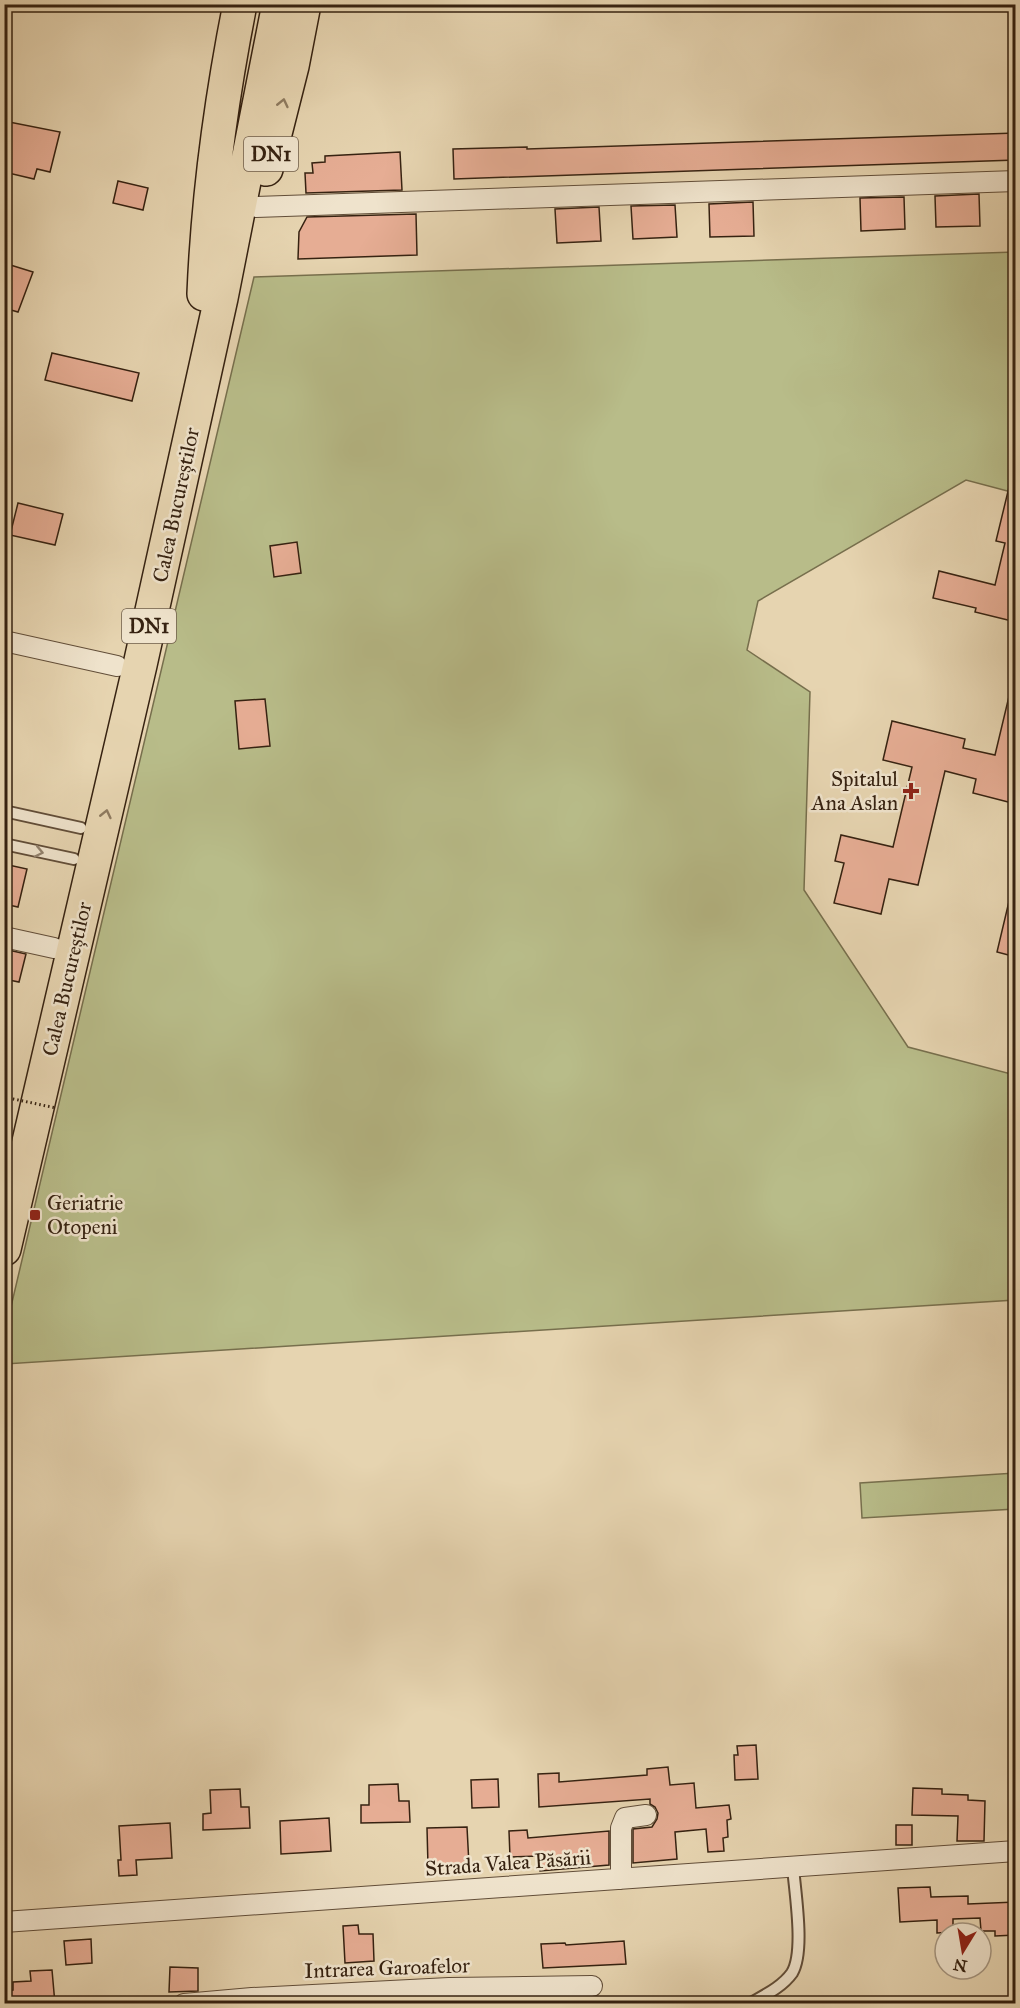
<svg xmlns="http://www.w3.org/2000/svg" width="1020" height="2008" viewBox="0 0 1020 2008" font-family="'IM FELL Great Primer',serif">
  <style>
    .green { fill: #b8bc89; stroke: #776f4d; stroke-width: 1.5 }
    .building { fill: #e6ad94; stroke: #362211; stroke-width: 1.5 }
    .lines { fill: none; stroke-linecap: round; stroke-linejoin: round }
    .service-casing { stroke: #624e39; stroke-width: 14 }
    .minor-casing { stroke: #624e39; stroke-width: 22 }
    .trunk-casing { stroke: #362211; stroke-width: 36 }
    .service { stroke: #efe3cc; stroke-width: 10 }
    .minor { stroke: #efe3cc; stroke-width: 20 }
    .trunk { stroke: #e6d4b0; stroke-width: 33 }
    .path-bridge { stroke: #362211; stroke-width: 3; stroke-dasharray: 1.5 3; stroke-linecap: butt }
    .oneway { stroke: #8e7b60 }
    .oneway2 { stroke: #92826e }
    .poi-dot { fill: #8f2418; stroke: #efe3cc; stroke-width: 2 }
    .labels { text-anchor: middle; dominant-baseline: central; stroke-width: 5; stroke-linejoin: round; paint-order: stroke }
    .shield { fill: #efe3cc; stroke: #6e5c49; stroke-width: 1.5 }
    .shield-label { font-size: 20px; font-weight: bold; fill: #362211 }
    .street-label { font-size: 21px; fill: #362211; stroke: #efe3cc }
    .poi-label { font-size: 21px; fill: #362211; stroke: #efe3cc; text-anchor: end }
  </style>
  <rect width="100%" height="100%" fill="#e6d4b0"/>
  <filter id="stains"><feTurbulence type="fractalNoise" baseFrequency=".00333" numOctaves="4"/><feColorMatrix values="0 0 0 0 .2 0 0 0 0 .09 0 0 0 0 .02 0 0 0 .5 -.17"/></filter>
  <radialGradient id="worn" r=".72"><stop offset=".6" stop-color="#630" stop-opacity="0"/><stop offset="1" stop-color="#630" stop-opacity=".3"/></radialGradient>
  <path class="green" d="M1015,252V493L966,480L758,601L747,650L810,692L804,890L908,1047L1015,1075V1300L5,1364V1332L254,277Z
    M1015,1473V1509L862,1518L860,1483Z"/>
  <path class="building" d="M4,121L60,132L50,172L37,169L34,179L4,172Z
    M1016,133V160L454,179L453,149L527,147V149Z
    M400,152L402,190L306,193L305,173H313L312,163L325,162V156Z
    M118,181L148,188L143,210L113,203Z
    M979,194L980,226L936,227L935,196Z
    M904,197L905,229L861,231L860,198Z
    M753,202L754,236L710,237L709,204Z
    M675,205L677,237L633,239L631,206Z
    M599,207L601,241L557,243L555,209Z
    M416,214L417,255L298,259L299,232L307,217Z
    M4,263L33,272L18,312L4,308Z
    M52,353L139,373L132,401L45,380Z
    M1010,483H1016V622L975,612L976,608L933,598L939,571L995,585L1005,543L996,541Z
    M18,503L63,514L55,545L10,535Z
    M297,542L301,573L274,577L270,546Z
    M1010,692L1016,693V804L973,793L976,779L945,771L918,885L889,879L881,914L834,903L844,863L835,861L841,835L893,847L912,767L883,760L892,721L965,739L963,748L995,755Z
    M265,699L270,746L239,749L235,701Z
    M4,864L27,869L18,907L4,904Z
    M1010,897L1016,898V957L997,952Z
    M4,949L26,954L19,982L4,979Z
    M756,1745L758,1779L735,1780L734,1755H738L737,1746Z
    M668,1767L670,1785L694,1783L696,1808L729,1805L731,1819L727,1820L728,1837L723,1838L724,1851L708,1852L706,1829L675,1832L677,1859L633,1863V1829L652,1827L657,1819L658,1813L655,1807L650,1804V1799L539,1807L538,1774L559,1773V1782L647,1775V1769Z
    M498,1779L499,1807L472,1808L471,1780Z
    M398,1784L399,1801H409L410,1822L361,1823V1805H369V1785Z
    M913,1788L942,1789V1794L968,1795V1800L985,1801L984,1841H957L958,1816L912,1815Z
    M240,1789L241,1807H249L250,1828L203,1830V1814L211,1813L210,1790Z
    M329,1818L331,1851L281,1854L280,1821Z
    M170,1823L172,1858L136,1860L137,1875L119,1876L118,1860H121L119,1826Z
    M896,1825H912V1845H896Z
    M467,1827L469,1865L428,1866L427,1828Z
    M527,1830L528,1838L609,1831V1865L540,1871L538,1856L510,1857L509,1831Z
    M930,1887L931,1897L968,1896V1904L1016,1902V1935L995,1936V1931H981L980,1918L953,1919V1932L937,1933V1920L900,1922L898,1888Z
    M358,1925L359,1934H373L374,1961L345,1963L343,1926Z
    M91,1939L92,1963L66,1965L64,1941Z
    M624,1941L626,1964L543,1968L541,1944L565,1943L566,1945Z
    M170,1967L198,1968V1991L169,1992Z
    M52,1970L55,2004H4V1991L13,1990V1982L31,1981L30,1971Z"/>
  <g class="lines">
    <defs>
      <path id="service" d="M4,811L81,828
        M4,844L74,859
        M751,2003C765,1995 782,1987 792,1973C805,1952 795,1893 793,1867"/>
      <path id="minor" d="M256,207L1016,181
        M4,641L117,666
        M4,937L54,948
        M621,1879V1828L625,1818L646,1815
        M4,1922L1016,1851
        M184,2004L252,1998L449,1988L592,1986"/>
      <path id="trunk" d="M266,169L292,66L304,4
        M204,294C208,197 221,100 240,4
        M4,1249L140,665L221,298L279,4"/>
    </defs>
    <use href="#service" class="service-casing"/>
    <use href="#minor" class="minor-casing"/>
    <use href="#trunk" class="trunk-casing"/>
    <use href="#service" class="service"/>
    <use href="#minor" class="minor"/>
    <use href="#trunk" class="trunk"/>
    <path class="path-bridge" d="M4,1097L56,1108"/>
  </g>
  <defs><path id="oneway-chevron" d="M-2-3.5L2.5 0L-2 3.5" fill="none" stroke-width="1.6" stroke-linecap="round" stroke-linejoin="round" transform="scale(1.5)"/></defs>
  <g class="oneway">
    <use href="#oneway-chevron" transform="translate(283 103) rotate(-77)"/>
    <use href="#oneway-chevron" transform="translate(106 814) rotate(-77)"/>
  </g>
  <use class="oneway2" href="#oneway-chevron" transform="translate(39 852) rotate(12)"/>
  <g class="poi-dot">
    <path d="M908 782h6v6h6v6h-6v6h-6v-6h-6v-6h6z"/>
    <rect x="29" y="1209" width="12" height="12" rx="3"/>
  </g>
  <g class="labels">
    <g class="shield">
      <rect x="244" y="137" width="54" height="34" rx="4.5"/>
      <rect x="122" y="609" width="54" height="34" rx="4.5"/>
    </g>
    <g class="shield-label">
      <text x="271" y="154">DN1</text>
      <text x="149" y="626">DN1</text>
    </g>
    <g class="street-label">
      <text transform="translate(176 505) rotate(-78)">Calea Bucureștilor</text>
      <text transform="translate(67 979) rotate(-77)">Calea Bucureștilor</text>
      <text transform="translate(508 1863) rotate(-4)">Strada Valea Păsării</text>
      <text transform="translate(387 1968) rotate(-2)">Intrarea Garoafelor</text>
    </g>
    <g class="poi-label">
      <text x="898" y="779">Spitalul<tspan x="898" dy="24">Ana Aslan</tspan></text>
      <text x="47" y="1203" text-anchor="start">Geriatrie<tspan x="47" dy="24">Otopeni</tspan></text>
    </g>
  </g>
  <rect width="1020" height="2008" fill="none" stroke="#e6d4b0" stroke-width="24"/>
  <rect x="6" y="6" width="1008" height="1996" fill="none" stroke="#362211" stroke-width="3"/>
  <rect x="12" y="12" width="996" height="1984" fill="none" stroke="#362211" stroke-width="1.5"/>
  <g transform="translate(963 1951) rotate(191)"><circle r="28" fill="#efe3cc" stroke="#a59681" stroke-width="1.5"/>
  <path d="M0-4.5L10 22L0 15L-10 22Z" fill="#8f2418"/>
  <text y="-9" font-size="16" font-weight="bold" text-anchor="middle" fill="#362211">N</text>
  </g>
  <rect width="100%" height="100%" filter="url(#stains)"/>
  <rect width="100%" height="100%" fill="url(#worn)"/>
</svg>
